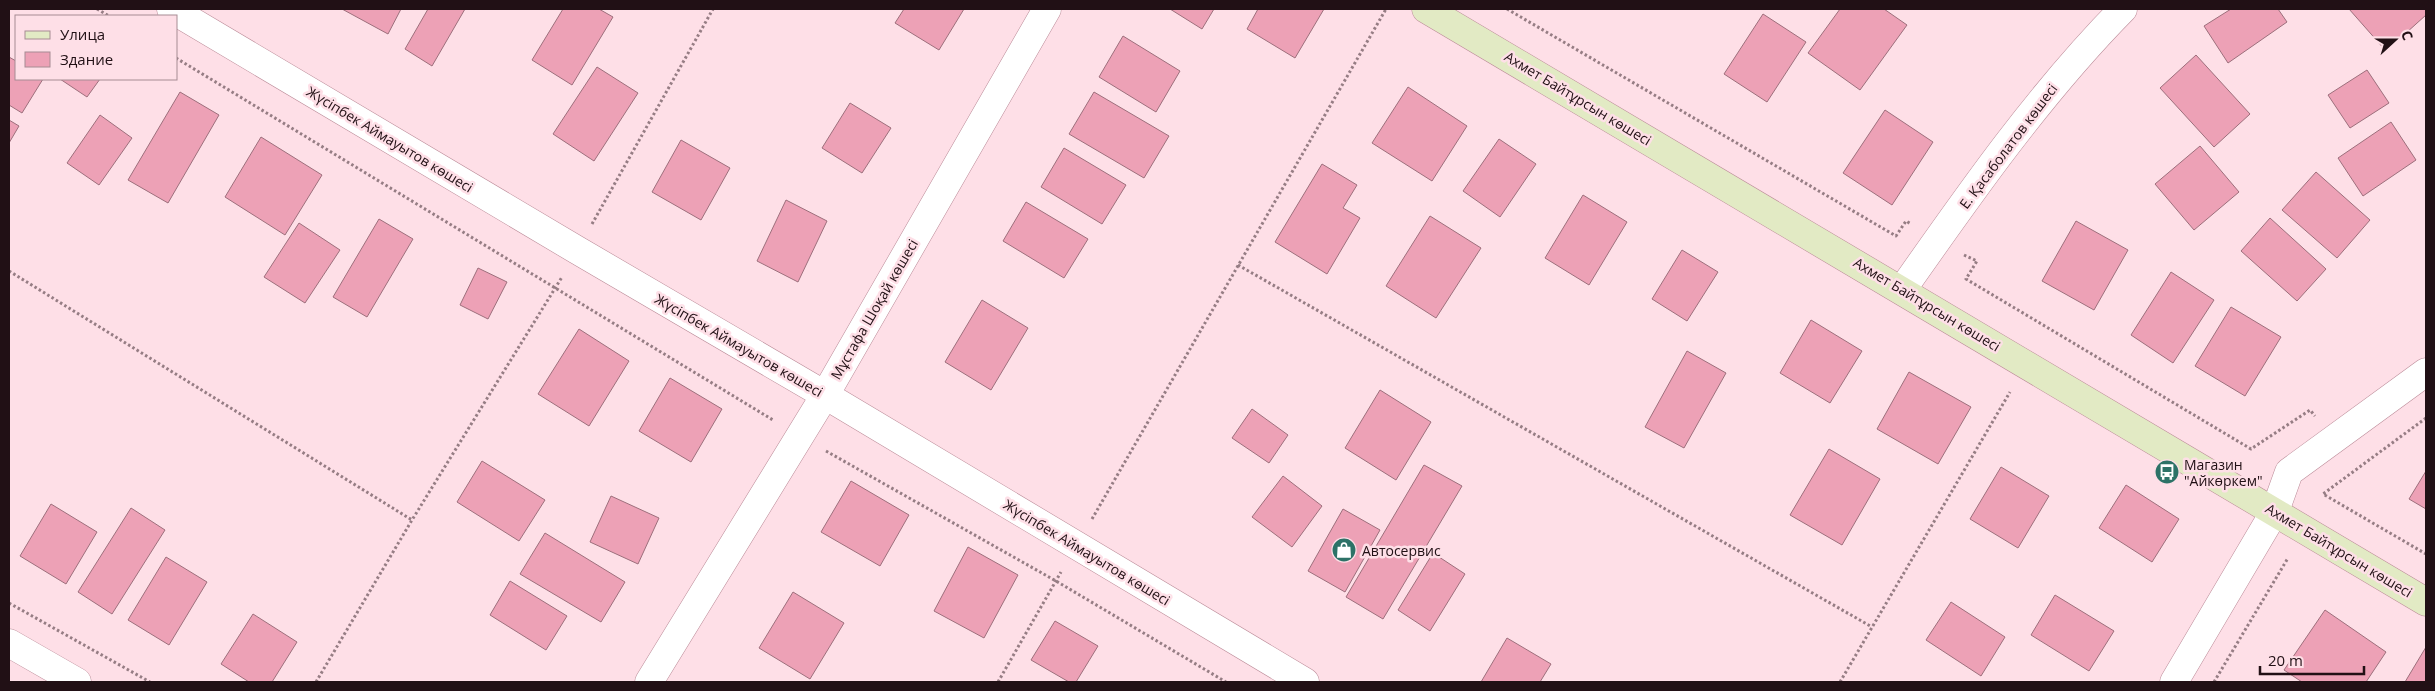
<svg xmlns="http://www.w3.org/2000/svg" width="2435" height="691" viewBox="0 0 2435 691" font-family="'Open Sans',sans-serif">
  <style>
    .building { fill: #eda1b6; stroke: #9d6f7c }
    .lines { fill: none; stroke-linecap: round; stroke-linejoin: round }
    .street-casing { stroke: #bb8b98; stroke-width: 29 }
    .secondary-casing { stroke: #bb8b98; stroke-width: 29 }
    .path { stroke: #967d84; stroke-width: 3; stroke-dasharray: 2.5 2.5; stroke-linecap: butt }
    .street { stroke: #fff; stroke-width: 28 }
    .secondary { stroke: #e2eac4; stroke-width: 28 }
    .labels { text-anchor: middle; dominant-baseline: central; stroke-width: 5; stroke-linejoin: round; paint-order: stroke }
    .street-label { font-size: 14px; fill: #211015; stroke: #fedfe7 }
    .poi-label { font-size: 14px; fill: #211015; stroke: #fedfe7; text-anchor: start }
  </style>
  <rect width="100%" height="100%" fill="#fedfe7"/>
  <path class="building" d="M342,9H401L388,34Z
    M428,9H465L432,66L405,49Z
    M563,9H599L613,17L572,85L532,60Z
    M904,9H964L939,50L895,23Z
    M1170,9H1214L1202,29Z
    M1258,9H1324L1295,58L1247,29Z
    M1840,9H1884L1907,25L1860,90L1808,53Z
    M2231,9H2278L2287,22L2228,63L2204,26Z
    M2349,9H2426V15L2386,51Z
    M1763,14L1806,42L1767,102L1724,74Z
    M1123,36L1180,71L1156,112L1099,77Z
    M2196,55L2250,114L2214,147L2160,88Z
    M9,57L16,61V79H43L22,113L9,105Z
    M597,67L638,93L594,161L553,134Z
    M2367,70L2389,103L2350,128L2328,95Z
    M60,79H100L87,97Z
    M1408,87L1467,126L1432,181L1372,143Z
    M180,92L219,115L168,203L128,180Z
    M1094,92L1169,136L1144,178L1069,134Z
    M850,103L891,128L862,173L822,148Z
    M1885,110L1933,142L1892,205L1843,173Z
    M100,115L132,138L99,185L67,163Z
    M9,120L19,126L9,143Z
    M2391,122L2416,160L2363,196L2338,158Z
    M261,137L322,175L285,235L225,197Z
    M1499,139L1536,164L1500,217L1463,191Z
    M681,140L730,168L701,220L652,192Z
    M2200,146L2239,192L2194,230L2155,184Z
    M1064,148L1126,185L1102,224L1041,187Z
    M1322,164L1357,185L1343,208L1360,218L1327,274L1275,242Z
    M2316,172L2370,220L2337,258L2282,210Z
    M1583,195L1627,222L1589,285L1545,258Z
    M786,200L827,221L798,282L757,261Z
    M1026,202L1088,239L1064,278L1003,241Z
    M1430,216L1481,248L1436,318L1386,286Z
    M2270,218L2326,269L2297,301L2241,251Z
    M379,219L413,239L367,317L333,297Z
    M2076,221L2128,250L2094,310L2042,281Z
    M299,223L340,250L305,303L264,277Z
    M1682,250L1718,272L1687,321L1652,299Z
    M478,268L507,282L488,319L460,305Z
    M2171,272L2214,300L2173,363L2131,335Z
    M982,300L1028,328L991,390L945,362Z
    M2231,307L2281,337L2245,396L2195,366Z
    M1811,320L1862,351L1830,403L1780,373Z
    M579,329L629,361L589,426L538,394Z
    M1687,351L1726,373L1684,448L1645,427Z
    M1909,372L1971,407L1938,464L1877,429Z
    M670,378L722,409L691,462L639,431Z
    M1380,390L1431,422L1396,480L1345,448Z
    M1252,409L1288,435L1269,463L1232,438Z
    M1829,449L1880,479L1842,545L1790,515Z
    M482,461L545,500L519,541L457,502Z
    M1424,465L1462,486L1383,619L1346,597Z
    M2001,467L2049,496L2018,548L1970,519Z
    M2426,471V509L2409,499Z
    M1283,476L1322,506L1292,547L1252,517Z
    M851,481L909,515L880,566L821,532Z
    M2126,485L2179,519L2152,562L2099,528Z
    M611,496L659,518L638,564L590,542Z
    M51,504L97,532L66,584L20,556Z
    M131,508L165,530L112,614L78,592Z
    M1343,509L1380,530L1345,592L1308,571Z
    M545,533L625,582L601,622L520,574Z
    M968,547L1018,575L984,638L934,611Z
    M1433,553L1465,574L1430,631L1398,610Z
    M166,557L207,582L169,645L128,620Z
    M510,581L567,616L546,650L490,615Z
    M793,592L844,623L810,679L759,648Z
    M2055,595L2114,631L2089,671L2031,635Z
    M1951,602L2005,637L1981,676L1926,640Z
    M2325,610L2386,652L2366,682H2302L2284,670Z
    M253,614L297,642L272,682H249L221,664Z
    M1055,621L1098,646L1076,682H1069L1031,660Z
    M1507,638L1551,664L1540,682H1481Z
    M2426,647V682H2405Z"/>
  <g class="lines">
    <defs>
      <path id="street" d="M171,9L577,250L825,395L1305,682
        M1902,290C1970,193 2040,93 2123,9
        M9,643L77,682
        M649,682L825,395L1047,9
        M2174,682L2275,511L2289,472L2426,372"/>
      <path id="secondary" d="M1426,9L2426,602"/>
    </defs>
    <use href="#street" class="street-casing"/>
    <use href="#secondary" class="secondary-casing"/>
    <path class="path" d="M97,9L109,16
      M1507,9L1896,236L1906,221L1911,224
      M176,58L773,420
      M592,224L713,9
      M1964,255L1977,261L1966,279L2251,449L2310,410L2315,416
      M1238,265L1872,627
      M9,271L412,520
      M2426,418L2323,494L2426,554
      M826,451L1056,581L1226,682
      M1092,519L1386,9
      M9,603L150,682
      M316,682L412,520L562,277
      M998,682L1061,572
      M1840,682L2010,392
      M2214,682L2288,558"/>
    <use href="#street" class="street"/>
    <use href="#secondary" class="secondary"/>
  </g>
  <defs>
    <symbol id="bus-disc" viewBox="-11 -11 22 22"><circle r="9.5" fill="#2d7267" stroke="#fedfe7"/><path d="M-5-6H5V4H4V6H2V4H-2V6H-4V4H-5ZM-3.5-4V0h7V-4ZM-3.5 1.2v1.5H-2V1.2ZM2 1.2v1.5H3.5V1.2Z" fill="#fff"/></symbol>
    <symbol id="shop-disc" viewBox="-11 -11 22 22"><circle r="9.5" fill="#2d7267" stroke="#fedfe7"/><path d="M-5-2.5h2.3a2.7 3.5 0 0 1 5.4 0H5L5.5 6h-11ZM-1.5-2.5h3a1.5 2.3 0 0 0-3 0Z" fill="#fff"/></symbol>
  </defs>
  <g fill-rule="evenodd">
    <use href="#bus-disc" x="2153" y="458" width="28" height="28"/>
    <use href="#shop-disc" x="1330" y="536" width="28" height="28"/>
  </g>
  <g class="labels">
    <g class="street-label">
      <text transform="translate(1578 98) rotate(31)">Ахмет Байтұрсын көшесі</text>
      <text transform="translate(390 139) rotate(31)">Жүсіпбек Аймауытов көшесі</text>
      <text transform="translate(2008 146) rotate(-53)">Е. Қасаболатов көшесі</text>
      <text transform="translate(1927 304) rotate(31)">Ахмет Байтұрсын көшесі</text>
      <text transform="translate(874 309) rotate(-60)">Мұстафа Шоқай көшесі</text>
      <text transform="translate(739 345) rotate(30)">Жүсіпбек Аймауытов көшесі</text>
      <text transform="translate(2339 550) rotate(31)">Ахмет Байтұрсын көшесі</text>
      <text transform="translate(1087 552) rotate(31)">Жүсіпбек Аймауытов көшесі</text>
    </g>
    <g class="poi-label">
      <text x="2184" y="464">Магазин<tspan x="2184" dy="16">"Айкөркем"</tspan></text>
      <text x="1362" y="550">Автосервис</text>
    </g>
  </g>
  <rect width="2435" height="691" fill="none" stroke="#211015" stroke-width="20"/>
  <rect x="15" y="15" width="162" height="65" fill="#fedfe7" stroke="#a68c93"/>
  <rect x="25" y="31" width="25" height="8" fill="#e2eac4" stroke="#a68c93"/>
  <text x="60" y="40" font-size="15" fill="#211015">Улица</text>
  <rect x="25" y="52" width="25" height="15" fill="#eda1b6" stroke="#a68c93"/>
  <text x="60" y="65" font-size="15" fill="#211015">Здание</text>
  <g transform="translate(2395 40) rotate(69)" stroke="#fedfe7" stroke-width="4" paint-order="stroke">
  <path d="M0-4L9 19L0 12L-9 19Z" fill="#211015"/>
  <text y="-8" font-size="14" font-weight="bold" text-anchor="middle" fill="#211015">С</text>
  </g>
  <path d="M2260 666v8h104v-8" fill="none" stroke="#211015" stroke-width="2.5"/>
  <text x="2268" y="666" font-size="15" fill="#211015" stroke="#fedfe7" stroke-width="4" paint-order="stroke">20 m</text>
</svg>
